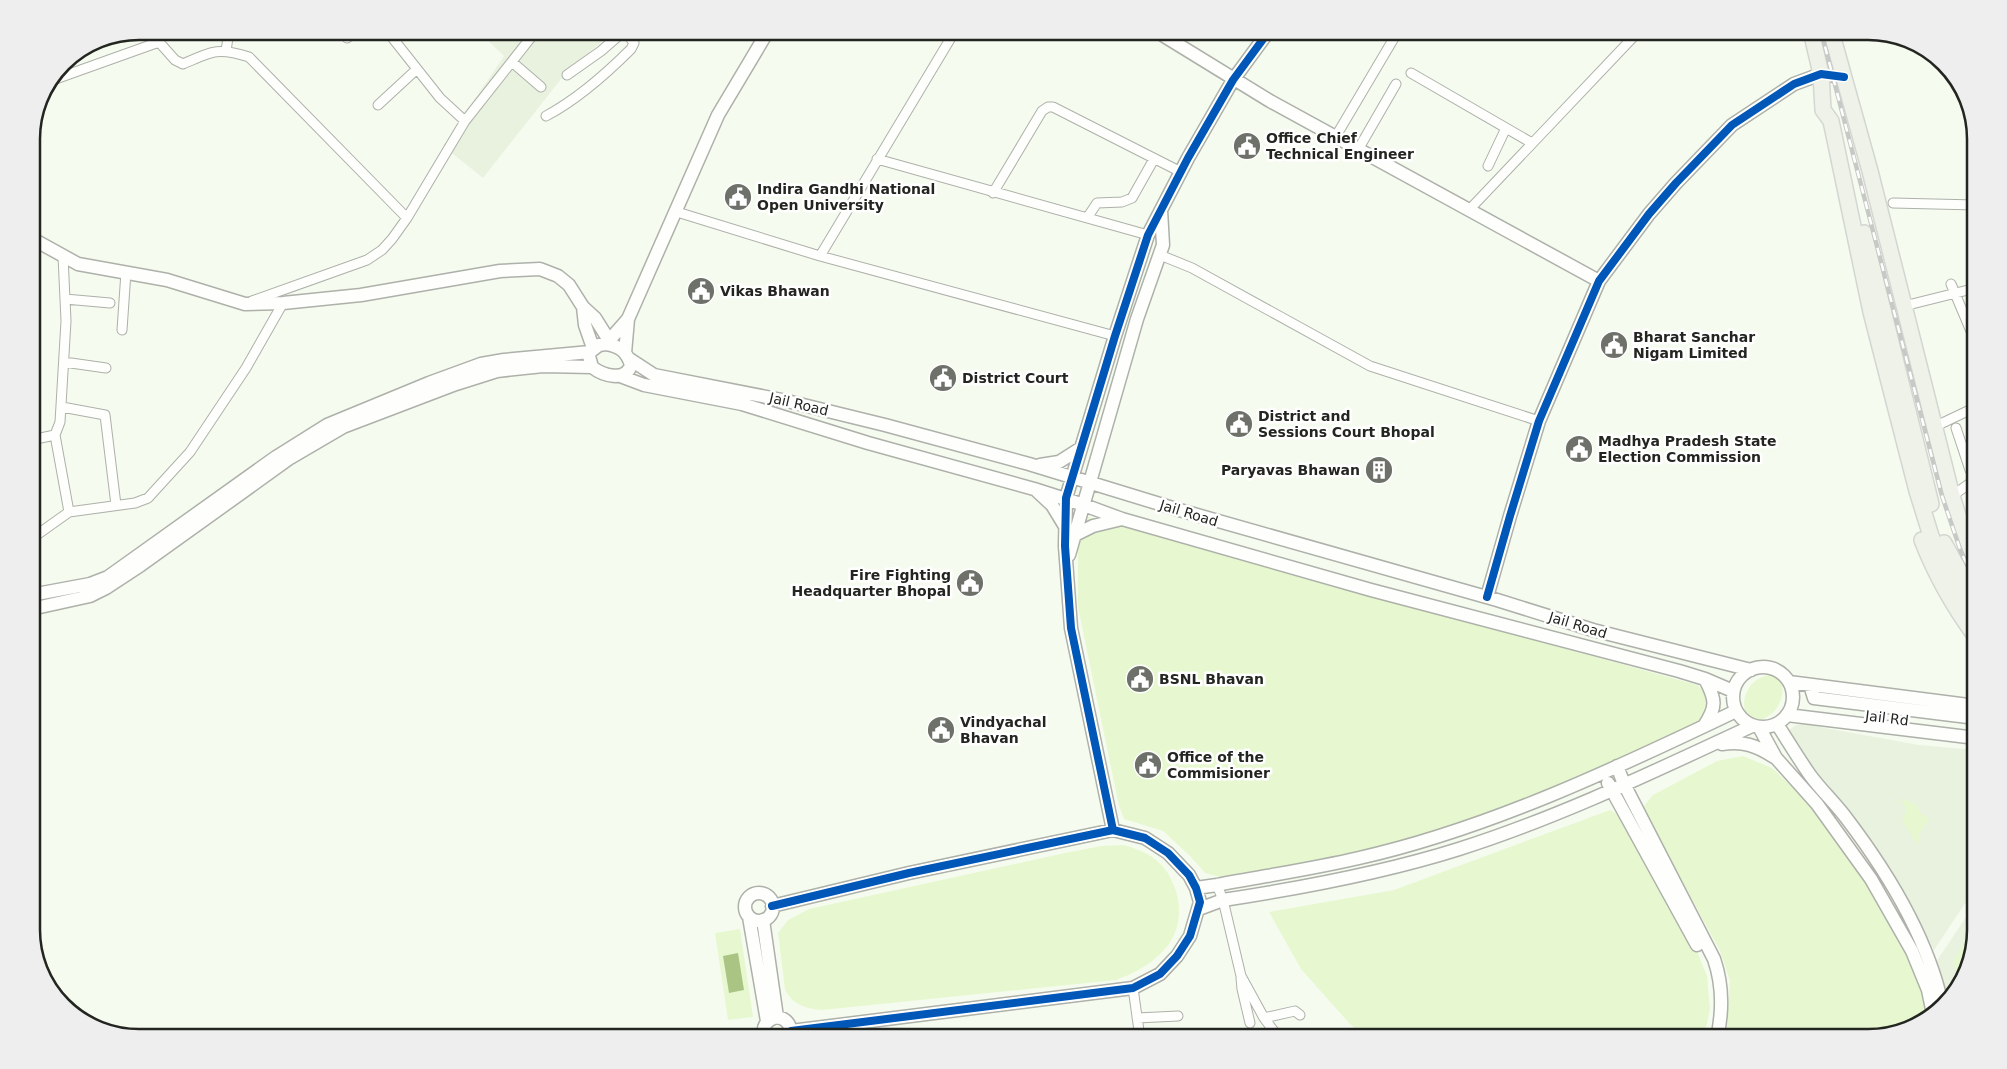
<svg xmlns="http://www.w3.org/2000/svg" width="2007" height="1069" viewBox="0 0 2007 1069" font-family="'DejaVu Sans',sans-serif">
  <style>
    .built { fill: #e9f2df }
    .green { fill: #e7f8d0 }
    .water { fill: #aac484 }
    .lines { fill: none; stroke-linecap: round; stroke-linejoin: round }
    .street-casing { stroke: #adb1a9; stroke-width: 11 }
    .secondary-casing { stroke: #adb1a9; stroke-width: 15 }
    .primary-casing { stroke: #d4d6d1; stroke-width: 18 }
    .street { stroke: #fefefd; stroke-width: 9 }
    .secondary { stroke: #fefefd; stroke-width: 12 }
    .primary { stroke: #eef2e8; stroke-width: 15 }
    .rail-casing { stroke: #c7c9c6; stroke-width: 4.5 }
    .rail { stroke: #fff; stroke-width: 2.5; stroke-dasharray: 8; stroke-linecap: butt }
    .cycleway-casing { stroke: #fff; stroke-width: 11 }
    .cycleway { stroke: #0057b8; stroke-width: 8 }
    .labels { text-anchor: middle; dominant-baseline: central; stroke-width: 5; stroke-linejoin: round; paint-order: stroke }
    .poi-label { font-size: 14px; font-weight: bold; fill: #232620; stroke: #fff; text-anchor: start }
    .street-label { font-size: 14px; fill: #232620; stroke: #fff }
    .rim { fill: none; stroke: #232620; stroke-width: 2.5 }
  </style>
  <rect width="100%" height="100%" fill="#f6fbf0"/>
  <path class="built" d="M478,31H615L569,69L483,178L443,146L504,56Z
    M1803,724L1919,745L1976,750V887L1934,950L1912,906L1861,828L1842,801L1785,737L1789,730L1796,725Z
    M1976,902V930L1965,978L1946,999L1934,965Z"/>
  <path class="green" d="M1088,517L1697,685L1721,707L1719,714L1582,782L1378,852L1232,880L1205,873L1191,857L1163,831L1124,819L1119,806L1078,607V545Z
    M1770,675L1780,679C1784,689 1783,697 1778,706C1775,711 1772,714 1767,717C1738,735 1734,680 1770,675Z
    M1743,756L1772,768L1808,802L1861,873L1899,935L1926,1001L1928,1020L1868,1038H1726L1730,981L1720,951L1653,827L1644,806L1653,795L1717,761Z
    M1901,798L1917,805L1920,813L1930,819L1921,830L1918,845L1902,821L1906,811Z
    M1610,810L1628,820L1692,939L1707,976L1710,1009L1704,1038H1366L1349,1023L1301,969L1269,912L1394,890Z
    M1124,845C1150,853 1165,861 1175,888C1191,935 1158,965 1116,980L822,1010C806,1009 792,1004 785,990L778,933L788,920L809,909L1065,853L1101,846Z
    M1976,925L1965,978L1959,984L1953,961Z
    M740,929L753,1017L728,1020L715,933Z"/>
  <path class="water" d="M738,953L744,990L729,993L723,956Z"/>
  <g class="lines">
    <defs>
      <path id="street" d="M387,31L440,98L465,121
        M347,38L355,31
        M226,51L229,31
        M512,62L541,87
        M1411,73L1532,143
        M567,75L601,51L624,31
        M50,81L159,42L175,60L183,64C212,51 218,47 249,57L407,218
        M378,105L417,69
        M546,116C578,99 605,75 631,49L634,43L625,31
        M1336,136L1397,33
        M1359,148L1396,84
        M877,159L1148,235
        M1488,166L1506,128
        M993,193L1042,111L1048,107H1053L1181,172
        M1893,203L1976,205
        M1470,209L1639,31
        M677,212L820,256L1115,336
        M1087,218L1097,203L1122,202L1132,198L1154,159
        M1160,255L1192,268L1370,366L1539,421
        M820,256L955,31
        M1951,284L1976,343
        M65,299L110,303
        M252,301L367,260L382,250L392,239L407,218L465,121L536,31
        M1904,306L1976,288
        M122,330L126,272
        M64,362L106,368
        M62,407L105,415L116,505
        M1934,427L1976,407
        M1956,428L1970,470L1976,467
        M55,435L69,512
        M31,440L55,435L60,422L66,321L63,256
        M1952,496L1976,479
        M31,539L69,512L135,503L148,498L190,452L246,368L283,303
        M1217,885L1223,900L1241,976L1264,1018L1295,1011L1300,1015
        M1241,978L1242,989L1250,1023
        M1133,988L1140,1038
        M1137,1018L1178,1016
        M1264,1018L1279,1038"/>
      <path id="secondary" d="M1156,31L1270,101L1599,281
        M31,238L78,264L167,280L245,304L283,303L361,295L500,271L540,269L558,276L569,285L583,307L595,318L612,345
        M583,307L585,325L593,348
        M606,344L628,319L718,115L768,31
        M606,344C620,346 627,352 631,365C626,383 602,375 592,367L589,356L590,352L599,345Z
        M625,353L628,319
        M628,358L654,375L787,401L885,425L1029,464L1176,509L1497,600L1593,630L1751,670
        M620,376L644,385L742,404L868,443L1034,489L1084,505L1122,519L1371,590L1679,671L1705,679L1733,691
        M1040,465L1059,462L1081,448
        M1037,491L1052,505L1066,528
        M1075,535L1093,526L1122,519
        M1069,555L1137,319L1163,245L1161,210
        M31,595L90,584L108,577L276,457L327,425L429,383L481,364L504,360L590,352
        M1487,597L1510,516L1539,421L1599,281L1649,214L1676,183L1732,125L1794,84L1821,74L1844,77
        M31,609L90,596L106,588L141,565L290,458L343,427L456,384L497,371L543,366L592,367
        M1733 697a30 30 0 1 1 60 0a30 30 0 1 1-60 0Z
        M1789,682L1976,706
        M1810,685L1814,698L1976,718
        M1787,715L1976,738
        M1777,724C1788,741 1798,758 1810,775C1821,790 1835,803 1847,819C1888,873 1927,936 1942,1004
        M1704,726C1717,706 1716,700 1705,679
        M1759,727L1776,758L1817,804L1871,879L1912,951L1928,990L1933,1014
        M1722,744C1743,741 1756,745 1774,757
        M1617,766L1624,784L1714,959C1723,985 1723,1011 1717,1038
        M1608,783L1697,945
        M1113,830L1071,628L1065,546L1066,498L1115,336L1148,235L1188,158L1233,80L1269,31
        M1196,888L1217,885C1264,876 1312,869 1359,858C1488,829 1617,768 1736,711
        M745 907a14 14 0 1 1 28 0a14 14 0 1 1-28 0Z
        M772,906L909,873L1113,830L1145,838L1168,853L1189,875L1196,888L1200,902L1190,936L1177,956L1160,974L1133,988L791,1031
        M1199,909L1223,900C1302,888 1383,873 1459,849C1560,817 1657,770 1752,726
        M749,917L767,1021
        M763,920L777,1017
        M765,1038C761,1027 766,1020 777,1017C788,1019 793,1027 789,1038"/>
      <path id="primary" d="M1811,31L1821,74L1823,110L1831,121L1871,312L1917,491L1931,536L1945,568L1976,621
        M1831,31L1870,171L1952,496L1961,525L1976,562
        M1864,233L1931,504
        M1922,540C1936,576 1953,606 1976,637
        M1944,543L1976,601"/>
    </defs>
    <use href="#street" class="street-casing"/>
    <use href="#secondary" class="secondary-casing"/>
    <use href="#primary" class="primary-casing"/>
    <use href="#street" class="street"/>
    <use href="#secondary" class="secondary"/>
    <use href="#primary" class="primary"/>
    <defs>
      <path id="rail" d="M1821,31L1942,496L1961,552L1976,583"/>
    </defs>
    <use href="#rail" class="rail-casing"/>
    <use href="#rail" class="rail"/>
    <defs>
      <path id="cycleway" d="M1487,597L1510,516L1539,421L1599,281L1649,214L1676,183L1732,125L1794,84L1821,74L1844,77
        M1113,830L1071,628L1065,546L1066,498L1115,336L1148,235L1188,158L1233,80L1269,31
        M772,906L909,873L1113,830L1145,838L1168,853L1189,875L1196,888L1200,902L1190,936L1177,956L1160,974L1133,988L791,1031"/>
    </defs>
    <use href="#cycleway" class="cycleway-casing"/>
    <use href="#cycleway" class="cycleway"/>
  </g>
  <defs>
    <symbol id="civic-disc" viewBox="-11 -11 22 22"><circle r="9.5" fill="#6d7169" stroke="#fff"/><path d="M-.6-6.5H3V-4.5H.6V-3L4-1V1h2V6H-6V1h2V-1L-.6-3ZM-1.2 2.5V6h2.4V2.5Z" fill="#fff"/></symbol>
    <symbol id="building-disc" viewBox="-11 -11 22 22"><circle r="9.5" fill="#6d7169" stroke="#fff"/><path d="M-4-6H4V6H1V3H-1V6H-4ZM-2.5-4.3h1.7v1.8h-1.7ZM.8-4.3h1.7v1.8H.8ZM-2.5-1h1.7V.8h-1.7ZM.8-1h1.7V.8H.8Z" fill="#fff"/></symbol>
  </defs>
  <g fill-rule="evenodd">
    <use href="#civic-disc" x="1231" y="130" width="32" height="32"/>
    <use href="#civic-disc" x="722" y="181" width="32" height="32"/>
    <use href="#civic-disc" x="685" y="275" width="32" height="32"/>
    <use href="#civic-disc" x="1598" y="329" width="32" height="32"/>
    <use href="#civic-disc" x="927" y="362" width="32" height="32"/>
    <use href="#civic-disc" x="1223" y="408" width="32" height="32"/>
    <use href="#civic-disc" x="1563" y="433" width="32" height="32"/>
    <use href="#building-disc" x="1363" y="454" width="32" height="32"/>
    <use href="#civic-disc" x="954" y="567" width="32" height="32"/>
    <use href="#civic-disc" x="1124" y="663" width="32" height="32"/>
    <use href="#civic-disc" x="925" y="714" width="32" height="32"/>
    <use href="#civic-disc" x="1132" y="749" width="32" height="32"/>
  </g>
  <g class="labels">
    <g class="poi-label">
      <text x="1266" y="138">Office Chief<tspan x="1266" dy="16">Technical Engineer</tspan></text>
      <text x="757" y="189">Indira Gandhi National<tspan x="757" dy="16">Open University</tspan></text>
      <text x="720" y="291">Vikas Bhawan</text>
      <text x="1633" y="337">Bharat Sanchar<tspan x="1633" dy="16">Nigam Limited</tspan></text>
      <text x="962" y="378">District Court</text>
      <text x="1258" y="416">District and<tspan x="1258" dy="16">Sessions Court Bhopal</tspan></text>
      <text x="1598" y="441">Madhya Pradesh State<tspan x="1598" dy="16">Election Commission</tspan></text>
      <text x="1360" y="470" text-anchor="end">Paryavas Bhawan</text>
      <text x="951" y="575" text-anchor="end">Fire Fighting<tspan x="951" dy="16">Headquarter Bhopal</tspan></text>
      <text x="1159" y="679">BSNL Bhavan</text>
      <text x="960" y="722">Vindyachal<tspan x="960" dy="16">Bhavan</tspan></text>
      <text x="1167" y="757">Office of the<tspan x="1167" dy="16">Commisioner</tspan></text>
    </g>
    <g class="street-label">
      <text transform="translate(799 404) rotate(13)">Jail Road</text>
      <text transform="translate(1189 513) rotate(17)">Jail Road</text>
      <text transform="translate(1578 625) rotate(17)">Jail Road</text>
      <text transform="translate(1887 718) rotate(7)">Jail Rd</text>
    </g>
  </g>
  <path d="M0 0H2007V1069H0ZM139 40H1868A99 99 0 0 1 1967 139V930A99 99 0 0 1 1868 1029H139A99 99 0 0 1 40 930V139A99 99 0 0 1 139 40Z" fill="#edeeed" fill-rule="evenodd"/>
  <path class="rim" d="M139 40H1868A99 99 0 0 1 1967 139V930A99 99 0 0 1 1868 1029H139A99 99 0 0 1 40 930V139A99 99 0 0 1 139 40Z"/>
</svg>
